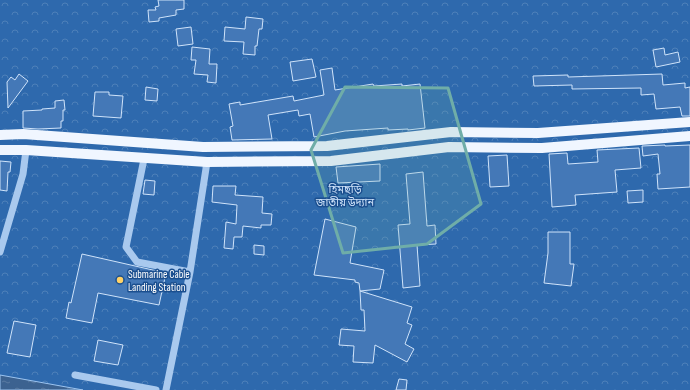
<svg xmlns="http://www.w3.org/2000/svg" width="690" height="390" viewBox="0 0 690 390" font-family="'Sofia Sans Condensed','Noto Sans Bengali',sans-serif">
  <style>
    .park { fill: url(#park-crowns) }
    .water { fill: url(#water-ripples); stroke: #9cc4f0 }
    .building { fill: #4478b7; stroke: #cfe3fa }
    .lines { fill: none; stroke-linecap: round; stroke-linejoin: round }
    .minor { stroke: #a9c9ee; stroke-width: 7 }
    .major { stroke: #f0f6ff; stroke-width: 10 }
    .marked { fill: #6fada8; fill-opacity: 0.2; stroke: #6fada8; stroke-width: 3; stroke-linejoin: round }
    .poi-dot { fill: #ffd166; stroke: #1b4f8f; stroke-width: 1.5 }
    .labels { text-anchor: middle; dominant-baseline: central; stroke-width: 3; stroke-linejoin: round; paint-order: stroke }
    .park-label { font-size: 11px; fill: #cfe3fa; stroke: #1b4f8f }
    .poi-label { font-size: 11px; fill: #fff; stroke: #1b4f8f; text-anchor: start }
  </style>
  <defs>
    <pattern id="park-crowns" width="20" height="18" patternUnits="userSpaceOnUse"><rect width="20" height="18" fill="#2e69ad"/><path d="M2 6a3 3 0 1 1 6 0M12 15a3 3 0 1 1 6 0" fill="none" stroke="#4d80b9"/></pattern>
    <pattern id="water-ripples" width="26" height="14" patternUnits="userSpaceOnUse"><rect width="26" height="14" fill="#3c6290"/><path d="M2 4q2-2 4 0t4 0M15 11q2-2 4 0t4 0" fill="none" stroke="#597aa1"/></pattern>
  </defs>
  <rect width="100%" height="100%" fill="#1b4f8f"/>
  <path class="park" d="M0,0H690V390H0Z"/>
  <path class="water" d="M0,375L83,390H0Z"/>
  <path class="building" d="M158,0H184V9L176,10V15L159,18V21L149,22L148,10H156L155,7L159,6Z
    M246,17L263,19L262,29H259L257,46H255V55L243,54L244,42L224,41L225,27L245,29Z
    M191,27L193,44L178,46L176,29Z
    M192,47L210,49L209,64H217L216,83L207,82L208,75L194,74L196,60H191Z
    M664,48L665,55L678,52L680,62L656,67L653,50Z
    M312,59L316,77L293,81L290,62Z
    M332,68L335,90L373,84L374,86L402,84V86L420,84L425,128L408,130V129L388,130V128L345,131L314,137L310,114L299,116L298,110L268,115L272,139L232,140L230,127L233,126L229,104L240,102V105L293,96L294,101L324,95L320,70Z
    M19,74L28,81L8,108L7,82L11,77L15,80Z
    M662,74L663,85L685,83V88L690,87V116H682L680,107L656,109L654,94L641,95V88L572,89V85L534,86L533,76L568,75V77Z
    M146,87L158,89L157,101L145,100Z
    M95,92H109V95L123,96L121,118L93,116Z
    M64,100L65,110H63V121H61V128L38,129L23,128V111L42,110V109L55,108V101Z
    M665,145V146L690,145V187L658,189L657,174H660L658,154L643,156L642,146Z
    M639,148L641,168L615,170L617,192L575,195L576,205L552,207L549,154L567,153L568,164L598,162L597,150Z
    M507,155L509,186L490,187L488,156Z
    M0,161L11,162L10,172H8L7,191L0,190Z
    M380,164V181L338,183L336,167Z
    M423,172L427,226L435,225L436,244L417,245L420,286L403,288L398,225L410,224L406,174Z
    M145,180L155,181L154,195L143,194Z
    M213,186H236L235,195L263,197L262,213L272,214L271,225H261V228L243,226L242,237H234L233,249L224,248L226,222L236,224L237,205L212,202Z
    M643,190V202L628,203L627,191Z
    M325,219L356,227L350,263L384,270L380,289L360,291L359,283L355,282V280L314,275Z
    M548,232H570V264H574L571,286L544,283L548,253Z
    M254,245L264,246V255L254,254Z
    M82,254L166,273L159,305L98,293L92,323L66,318L69,302L71,303Z
    M360,291L412,307L407,323L412,325L405,344L414,349L407,362L375,345L373,363L353,362L354,346L339,345L341,329L365,331L364,310H361Z
    M14,321L36,325L30,357L7,353Z
    M98,340L123,345L118,365L94,361Z
    M399,379L407,380L406,390H396Z"/>
  <g class="lines">
    <path class="minor" d="M144,159L126,247L137,262L190,272
      M0,252L23,174L26,150
      M75,375L156,390
      M166,390L190,272L207,162"/>
    <path class="major" d="M0,135L23,134L203,147L327,146L451,132L538,133L690,122
      M0,150H26L207,162L331,161L449,147L542,148L690,136"/>
  </g>
  <path class="marked" d="M345,87L448,88L481,204L427,244L343,253L311,150Z"/>
  <circle class="poi-dot" cx="120" cy="280" r="4"/>
  <g class="labels">
    <g class="park-label">
      <text x="345" y="189">হিমছড়ি<tspan x="345" dy="13">জাতীয় উদ্যান</tspan></text>
    </g>
    <g class="poi-label">
      <text x="128" y="274">Submarine Cable<tspan x="128" dy="13">Landing Station</tspan></text>
    </g>
  </g>
</svg>
